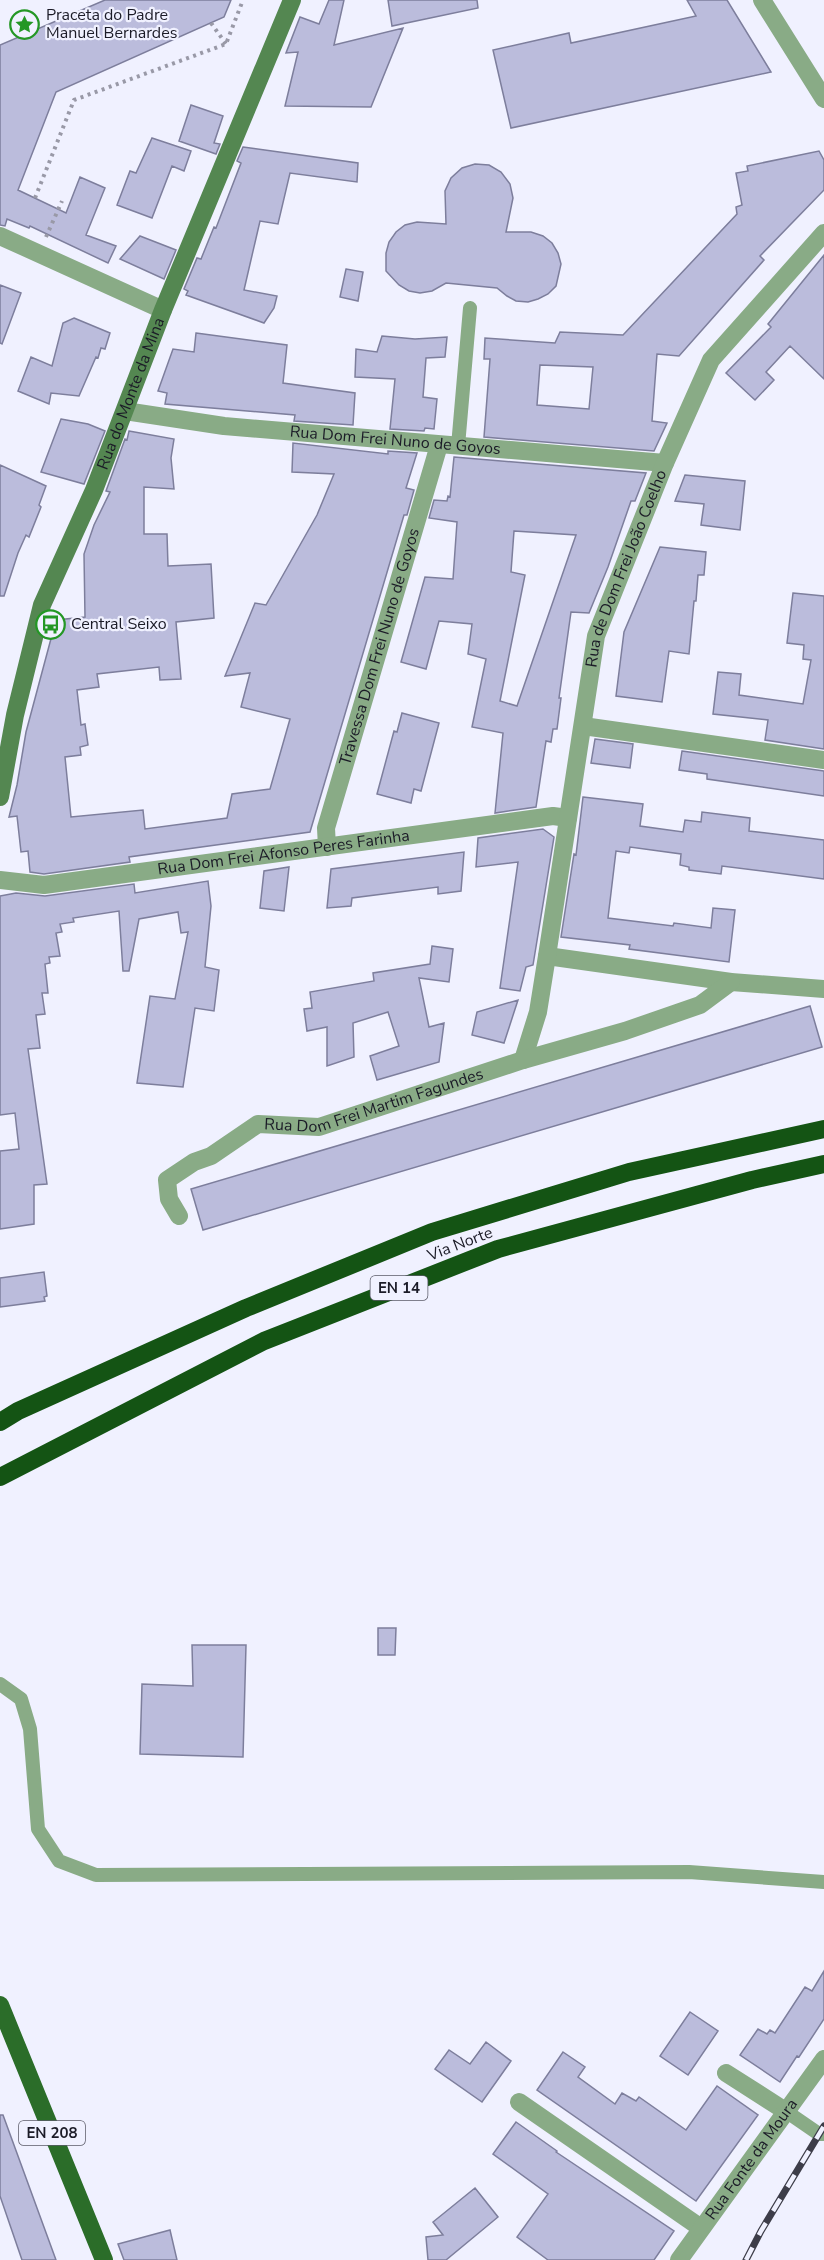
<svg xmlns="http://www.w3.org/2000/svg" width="824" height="2260" viewBox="0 0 824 2260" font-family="'Nunito Sans',sans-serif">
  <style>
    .building { fill: #bbbcdc; stroke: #7d7e9c; stroke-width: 1.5; fill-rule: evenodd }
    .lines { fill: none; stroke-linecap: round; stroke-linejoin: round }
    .path { stroke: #9999a7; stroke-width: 4; stroke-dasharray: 3 4.5; stroke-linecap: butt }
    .lane { stroke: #89ab86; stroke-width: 14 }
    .street { stroke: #89ab86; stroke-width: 18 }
    .secondary { stroke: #548751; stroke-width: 18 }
    .primary { stroke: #2b6d29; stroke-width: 18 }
    .highway { stroke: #145414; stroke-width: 18 }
    .rail-casing { stroke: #3d3d49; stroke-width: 7 }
    .rail { stroke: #f0f1ff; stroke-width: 4.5; stroke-dasharray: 14; stroke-linecap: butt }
    .labels { text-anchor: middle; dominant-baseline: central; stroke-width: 4.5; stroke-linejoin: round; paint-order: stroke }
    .shield { fill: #f0f1ff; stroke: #5b5b68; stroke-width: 1.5 }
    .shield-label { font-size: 15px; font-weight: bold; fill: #1b1b27 }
    .poi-label { font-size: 16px; fill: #1b1b27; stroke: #f0f1ff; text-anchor: start }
    .street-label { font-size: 16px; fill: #1b1b27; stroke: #f0f1ff }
  </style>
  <rect width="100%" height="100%" fill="#f0f1ff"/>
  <path class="building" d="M105,0H231L224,17L56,92L18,190L66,213L80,177L105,188L86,235L116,246L108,263L30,226L29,228L7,219L5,226L0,225V45Z
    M329,0H344L334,45L403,28L371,107L285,106L298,52L286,53L300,17L319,24Z
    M388,0H477L478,8L392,26Z
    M687,0H727L771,72L511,128L493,50L569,33L571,43L696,16Z
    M191,105L223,116L214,143L220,144L216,154L179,141Z
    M152,138L191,151L184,171L172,166L152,218L117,205L130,171L136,173Z
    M243,147L358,163L357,182L290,173L278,224L260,221L244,290L277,296L274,308L264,323L186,295L188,291L184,289L197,258L201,259L214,227L216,228L241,163L237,161Z
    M819,151L824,160V190L760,256L764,260L679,356L657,354L652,421L667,423L654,451L484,437L490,359H484L485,338L555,343L560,332L623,335L737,214L736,207L742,205L736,173L748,171L747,166ZM540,365L593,367L589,409L537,405Z
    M475,164L489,165L501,172L510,184L513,198L506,232H531L543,236L552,243L558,253L561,264L556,286L548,294L538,299L528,302L516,301L507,296L497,288L446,283L432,291L420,293L409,291L399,285L386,271V253L389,242L396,232L405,225L417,222L446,224L445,191L451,178L462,168Z
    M140,236L176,250L164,279L120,259Z
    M824,255V379L790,346L766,372L774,380L755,400L726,373L771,327L768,324Z
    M346,269L363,272L358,301L340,297Z
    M0,285L21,293L2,344L0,343Z
    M74,318L110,333L105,349L101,348L98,358L96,357L79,396L51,393L49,404L18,391L31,357L52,366L63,323Z
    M196,333L287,345L283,383L355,393L353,425L294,421L295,415L165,404L167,393L158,391L173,349L194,352Z
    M382,336L415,339L447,337L445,357L426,358L423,397L437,399L434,429L425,428L424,431L390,429L395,379L355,377L356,349L377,352Z
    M61,419L88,424L105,431L84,484L41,472Z
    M129,431L174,439L171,458L174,489L144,487V534H167L168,566L211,564L214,618L176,622L181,679L160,680L159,667L97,674L99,687L77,690L81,725L85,724L88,745L80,747L81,755L65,757L71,817L143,810L145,829L227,818L232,794L270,789L290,719L241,707L250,673L225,676L255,603L266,605L317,515L334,474L292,472L293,443L388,454V451L417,453L406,488L414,490L407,515H404L310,832L129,857L130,862L44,874L30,872L28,851L21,852L17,816L9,817L17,785L26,732L56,620L85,617L84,554L94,525L110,492L106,491L125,439L127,440Z
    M454,457L646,473L635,501H631L608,567L589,613L571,612L559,698H561L557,729H553L551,742L546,741L536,807L495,813L503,733L472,727L486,659L468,654L472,624L439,621L426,669L401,662L425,577L453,579L457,522L429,518L434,500L447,501L448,496L450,497ZM514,531L576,535L517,706L500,701L525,575L511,572Z
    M0,465L46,486L39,505L41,507L29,537L26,535L18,553L4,596H0Z
    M685,475L745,481L740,530L701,525L704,504L675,501Z
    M660,547L706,552L704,575H698L696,601H694L689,654L669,651L662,702L616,696L624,632Z
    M793,593L824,596V749L765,740L768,720L713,714L718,672L741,674L739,695L803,704L811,660L803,659L804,645L787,643Z
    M402,713L439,723L421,791L414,789L411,803L377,794L394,731L397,732Z
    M595,739L633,744L630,768L591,763Z
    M682,751L824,771V796L707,779V774L679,770Z
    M583,797L643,804L640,826L683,832L685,820L701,822L702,812L750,818L749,831L824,840V879L722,866L721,874L689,870V867L680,865L681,854L630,847L629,853L616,851L608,918L673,926L674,923L711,928L713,908L735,910L729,962L629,949L630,945L561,937L574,854L576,855Z
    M543,829L554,837L533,965L526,967L520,991L500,988L518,862L476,867L478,838Z
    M464,852L461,891L438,894V887L352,898L351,906L327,908L331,869Z
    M289,867L284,911L260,908L264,871Z
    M208,881L211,906L205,967L219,970L214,1011L195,1008L183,1087L137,1083L150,996L175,999L188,932L181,933L178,912L139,919L129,971H123L119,911L73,918L74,922L60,924L62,932L56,933L60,956L49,957L50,963L45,964L48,993H42L45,1014L36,1015L40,1048L28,1049L47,1184L34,1185V1224L0,1229V1151L19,1149L15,1113L0,1115V896L16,893L45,896L134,884L135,893Z
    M432,946L453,949L449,982L419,978L429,1027L444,1023L439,1062L377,1080L370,1056L399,1046L388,1012L353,1023L354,1057L327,1066V1027L307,1031L304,1009L312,1008L310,992L374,981L373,973L430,964Z
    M518,1000L504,1043L472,1035L477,1012Z
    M810,1006L822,1047L203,1230L191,1189Z
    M44,1272L47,1296L44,1297L45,1301L0,1307V1278Z
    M378,1628H396L395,1655H378Z
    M192,1645H246L243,1757L140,1754L142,1684L193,1686Z
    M824,1971V2019L799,2057L797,2056L780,2082L740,2055L758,2029L767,2034L770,2030L775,2033L805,1987L812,1991Z
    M690,2012L718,2031L688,2075L660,2056Z
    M486,2042L511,2061L482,2102L435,2069L449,2050L470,2064Z
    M563,2052L585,2067L578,2077L615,2104L622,2093L636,2101L639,2097L686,2130L717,2086L758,2115L696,2201L537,2090Z
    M0,2115H3L56,2260H22L0,2196Z
    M516,2122L557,2151L556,2152L674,2231L654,2260H548L517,2237L548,2194L493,2154Z
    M475,2188L498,2217L446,2260H428L426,2237L443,2235L433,2222Z
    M170,2230L177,2260H124L118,2244Z"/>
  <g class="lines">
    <path class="path" d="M211,23L226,44
      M35,198L74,100L226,44L243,0
      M46,237L62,201"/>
    <path class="lane" d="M458,446L470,308
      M0,1684L21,1699L30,1729L38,1829L59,1861L96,1875L689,1872L824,1882
      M787,2112L819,2134H824"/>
    <g class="street">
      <path d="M762,0L824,99"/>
      <path d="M0,236L163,310"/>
      <path id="s1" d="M125,411L224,426L665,463"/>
      <path d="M583,726L824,760"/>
      <path id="s2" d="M327,847L326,828L439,445"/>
      <path id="s3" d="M0,880L44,885L553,816L568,818"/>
      <path d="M547,956L731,982L824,989"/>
      <path id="s4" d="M523,1060L538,1012L547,956L596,636L665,463L711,360L824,233"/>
      <path id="s5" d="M179,1216L169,1199L167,1180L194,1162L211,1156L258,1124L319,1127L523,1060L625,1031L700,1005L731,982"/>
      <path d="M726,2073L787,2112"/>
      <path d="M519,2102L701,2228"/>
      <path id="s6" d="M679,2260L824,2059"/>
    </g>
    <path class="secondary" id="s7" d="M0,797L15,715L42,605L94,490L163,310L292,0"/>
    <path class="primary" d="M0,2005L104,2260"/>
    <path class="highway" d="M0,1422L18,1411L246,1308L432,1232L629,1172L824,1129
      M0,1477L264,1341L498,1249L752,1180L824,1164"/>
    <defs>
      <path id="rail" d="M746,2260L761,2231L824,2126"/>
    </defs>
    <use href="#rail" class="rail-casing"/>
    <use href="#rail" class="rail"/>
  </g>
  <defs>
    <symbol id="sight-ring" viewBox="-11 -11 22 22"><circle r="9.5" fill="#f0f1ff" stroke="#249725" stroke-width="1.5"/><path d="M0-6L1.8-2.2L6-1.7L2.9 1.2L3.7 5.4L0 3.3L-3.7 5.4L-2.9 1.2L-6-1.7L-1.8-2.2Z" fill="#249725"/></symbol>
    <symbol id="bus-ring" viewBox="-11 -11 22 22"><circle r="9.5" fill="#f0f1ff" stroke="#249725" stroke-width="1.5"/><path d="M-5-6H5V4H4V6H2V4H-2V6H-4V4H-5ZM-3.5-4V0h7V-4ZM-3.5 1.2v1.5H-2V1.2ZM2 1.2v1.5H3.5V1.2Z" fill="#249725"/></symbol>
  </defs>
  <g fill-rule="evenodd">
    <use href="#sight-ring" x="8" y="8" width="33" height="33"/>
    <use href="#bus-ring" x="34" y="608" width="33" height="33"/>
  </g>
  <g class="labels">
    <g class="shield">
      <rect x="370.5" y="1276" width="57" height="24" rx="4.5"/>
      <rect x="19" y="2121" width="66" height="24" rx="4.5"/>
    </g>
    <g class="shield-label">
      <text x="399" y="1288">EN 14</text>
      <text x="52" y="2133">EN 208</text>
    </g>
    <g class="poi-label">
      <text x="46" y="15">Praceta do Padre<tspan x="46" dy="18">Manuel Bernardes</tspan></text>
      <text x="71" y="624">Central Seixo</text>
    </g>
    <g class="street-label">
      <text stroke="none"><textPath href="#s7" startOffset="426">Rua do Monte da Mina</textPath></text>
      <text stroke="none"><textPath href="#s1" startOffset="272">Rua Dom Frei Nuno de Goyos</textPath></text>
      <text stroke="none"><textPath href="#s4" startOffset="504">Rua de Dom Frei João Coelho</textPath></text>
      <text stroke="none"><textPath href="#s2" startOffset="208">Travessa Dom Frei Nuno de Goyos</textPath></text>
      <text stroke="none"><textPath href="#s3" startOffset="286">Rua Dom Frei Afonso Peres Farinha</textPath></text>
      <text stroke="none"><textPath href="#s5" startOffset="266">Rua Dom Frei Martim Fagundes</textPath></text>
      <text transform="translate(460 1244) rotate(-21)">Via Norte</text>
      <text stroke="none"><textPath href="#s6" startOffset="124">Rua Fonte da Moura</textPath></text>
    </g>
  </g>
</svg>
